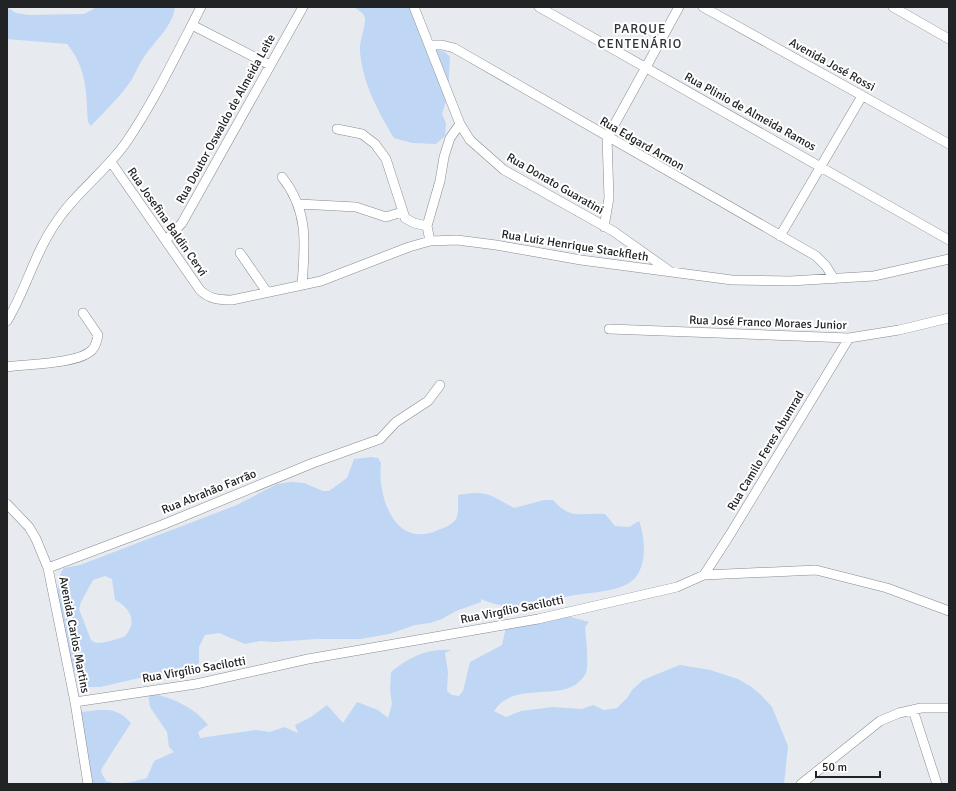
<svg xmlns="http://www.w3.org/2000/svg" width="956" height="791" viewBox="0 0 956 791" font-family="Signika,sans-serif">
  <style>
    .green { fill: #bfd6f5; fill-rule: evenodd }
    .lines { fill: none; stroke-linecap: round; stroke-linejoin: round }
    .minor-casing { stroke: #878a8e; stroke-width: 10 }
    .minor { stroke: #fff; stroke-width: 9 }
    .labels { text-anchor: middle; dominant-baseline: central; stroke-width: 4; stroke-linejoin: round; paint-order: stroke }
    .street-label { font-size: 12px; fill: #222325; stroke: #fff }
    .neighbourhood-label { font-size: 13px; letter-spacing: 1px; fill: #2f3236; stroke: #fff }
  </style>
  <rect width="100%" height="100%" fill="#e7ebf0"/>
  <path class="green" d="M7,7L16,13L29,15L84,14L97,7H175C173,26 154,42 144,57C139,64 136,72 132,79C121,96 105,111 91,126L88,122C86,92 87,68 67,44L7,39Z
    M354,7H411L436,49L445,52L450,57L448,95L442,114L446,123L445,136L436,144L412,143L394,138C378,111 363,84 360,52C359,40 366,27 365,18C364,13 358,10 354,7Z
    M371,457L378,458L381,463C377,496 395,550 438,530C444,528 452,525 456,519C459,514 458,502 458,495C488,490 489,495 514,508L544,500H553C572,521 580,512 605,514L615,526L629,527L639,521C645,537 647,563 636,577C623,593 588,592 570,596C552,599 534,605 516,606C504,607 492,604 481,599V602L456,611L442,619L430,623L415,625L389,634L360,639H317L274,642L260,641L245,644L219,633L205,635L199,647V663L197,665L100,687H85C79,679 74,671 70,661C64,642 50,583 64,568L80,565L237,505L277,484L291,482L304,483L323,491H329L347,478L354,459ZM105,576L112,579L115,600C131,608 138,623 124,637C115,639 98,647 91,640L79,609L81,602L93,580Z
    M567,616L589,622L585,627C586,635 589,667 586,673C568,707 516,677 494,711L506,717L521,711L553,707L582,709L593,705L604,710L617,708L627,698L632,690L643,680L667,670L680,665L710,670L738,679L750,686L760,694L772,707L788,746L784,784H86L80,710L82,712C103,709 116,706 131,723L102,768L101,772L106,781C120,786 132,782 147,778L154,761L174,752L169,747L167,732L150,707L148,693C171,697 193,706 208,725L198,732L200,738L256,730L270,732L284,727L298,733L295,725L311,717L327,705L343,723L357,702L378,710L388,718L392,704L390,690L391,672C409,657 428,648 451,650L445,653L448,672L447,691L452,695L459,696L463,691L470,662L502,645L506,627Z"/>
  <g class="lines">
    <defs>
      <path id="minor" d="M414,7L460,124L470,140L504,170L613,231L671,272
        M539,7L949,240
        M703,7L949,144
        M893,7L949,39
        M192,25L270,65
        M430,45H442L454,48L816,256L826,266L834,279
        M337,129L362,134L375,144L386,159L405,218L414,223L427,226
        M111,162L200,290C209,299 219,300 232,300L321,281L409,247L430,241L457,240L496,245L581,260L732,280L790,281L874,276L949,259
        M282,177C309,211 305,245 302,285
        M299,204L356,207L386,217L402,212
        M604,227L609,198L607,138L679,7
        M780,236L862,96
        M166,240L182,223L303,7
        M430,241L427,226L440,181L444,157L450,138L460,124
        M240,253L267,292
        M7,321C26,290 34,254 55,224C74,194 104,173 125,144C154,102 177,53 201,7
        M609,329L849,338L899,330L949,318
        M7,367C27,364 79,364 92,350C96,346 97,341 98,335L83,313
        M7,504L29,527L36,539L48,568L75,702L88,784
        M48,568L162,525L313,463L380,439L396,422L428,401L440,385
        M704,575L731,533L849,338
        M75,702L196,684L308,659L538,619L677,587L704,575L816,570L887,588L949,611
        M913,710L937,784
        M801,784L880,721L899,713L921,708H949"/>
    </defs>
    <use href="#minor" class="minor-casing"/>
    <use href="#minor" class="minor"/>
  </g>
  <g class="labels">
    <g class="street-label">
      <text transform="translate(832 65) rotate(29)">Avenida José Rossi</text>
      <text transform="translate(750 112) rotate(29)">Rua Plinio de Almeida Ramos</text>
      <text transform="translate(226 119) rotate(-61)">Rua Doutor Oswaldo de Almeida Leite</text>
      <text transform="translate(642 144) rotate(30)">Rua Edgard Armon</text>
      <text transform="translate(555 184) rotate(30)">Rua Donato Guaratini</text>
      <text transform="translate(167 222) rotate(55)">Rua Josefina Baldin Cervi</text>
      <text transform="translate(575 246) rotate(9)">Rua Luiz Henrique Stackfleth</text>
      <text transform="translate(768 323) rotate(2)">Rua José Franco Moraes Junior</text>
      <text transform="translate(766 451) rotate(-59)">Rua Camilo Feres Abumrad</text>
      <text transform="translate(209 492) rotate(-22)">Rua Abrahão Farrão</text>
      <text transform="translate(512 610) rotate(-11)">Rua Virgílio Sacilotti</text>
      <text transform="translate(74 635) rotate(79)">Avenida Carlos Martins</text>
      <text transform="translate(194 670) rotate(-10)">Rua Virgílio Sacilotti</text>
    </g>
    <g class="neighbourhood-label">
      <text x="640" y="29">PARQUE<tspan x="640" dy="15">CENTENÁRIO</tspan></text>
    </g>
  </g>
  <rect width="956" height="791" fill="none" stroke="#222325" stroke-width="16"/>
  <path d="M816 771v6h64v-6" fill="none" stroke="#222325" stroke-width="2"/>
  <text x="822" y="771" font-size="12" fill="#222325" stroke="#ffffff" stroke-width="3" paint-order="stroke">50 m</text>
</svg>
